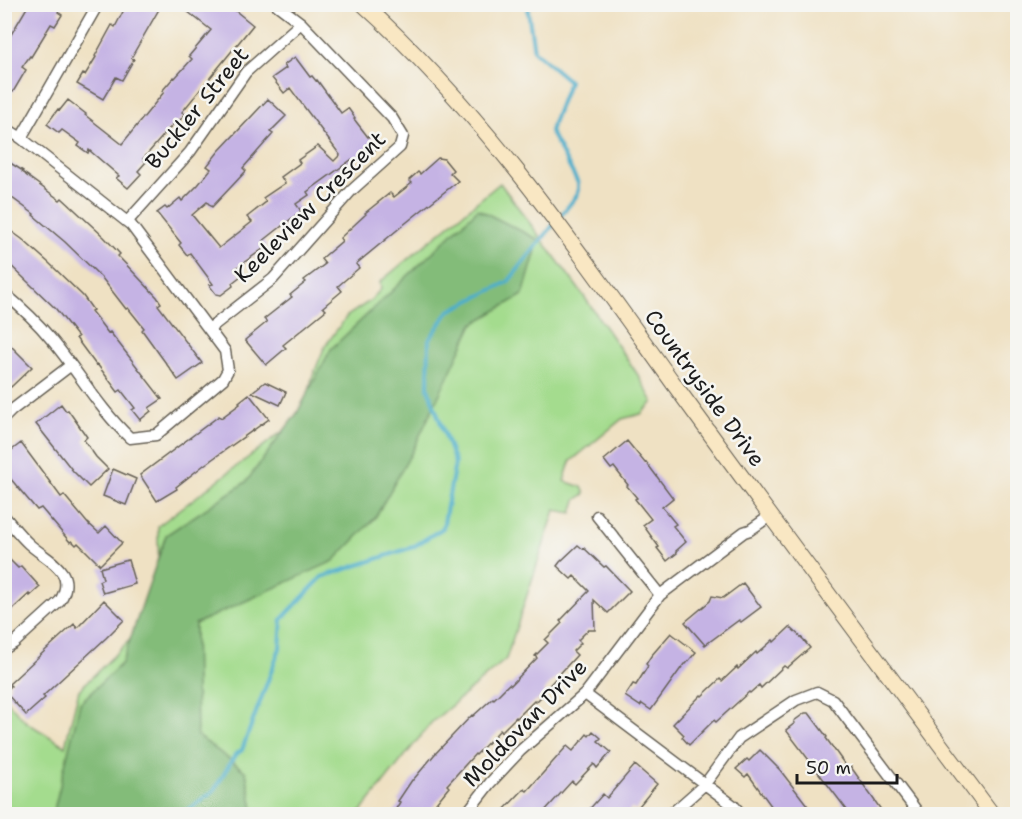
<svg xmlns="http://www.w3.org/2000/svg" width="1022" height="819" viewBox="0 0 1022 819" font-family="'Shantell Sans',sans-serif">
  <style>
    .green { fill: #a4dc8e; stroke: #607c55; stroke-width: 1.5 }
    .forest { fill: #83bc79; stroke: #506c4a; stroke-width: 1.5 }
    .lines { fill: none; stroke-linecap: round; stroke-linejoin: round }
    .stream { stroke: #4caecb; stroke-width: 4 }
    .building { fill: #c5b3e4 }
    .street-casing { stroke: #666156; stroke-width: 13 }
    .secondary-casing { stroke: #666156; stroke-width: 17 }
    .street { stroke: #fff; stroke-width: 10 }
    .secondary { stroke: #f9e7c3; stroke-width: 15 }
    .labels { text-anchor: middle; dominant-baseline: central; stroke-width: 5; stroke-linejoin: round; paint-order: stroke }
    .street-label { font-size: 22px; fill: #1c1c1c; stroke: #f6f6f2 }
  </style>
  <rect width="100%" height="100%" fill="#f6f6f2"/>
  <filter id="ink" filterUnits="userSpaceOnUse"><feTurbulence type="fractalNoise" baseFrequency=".0167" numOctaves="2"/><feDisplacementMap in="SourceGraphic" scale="12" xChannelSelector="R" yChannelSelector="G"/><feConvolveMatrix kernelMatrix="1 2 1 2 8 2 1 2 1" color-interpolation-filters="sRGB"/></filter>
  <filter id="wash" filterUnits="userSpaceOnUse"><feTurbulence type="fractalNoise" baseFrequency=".008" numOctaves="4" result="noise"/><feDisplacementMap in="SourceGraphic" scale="24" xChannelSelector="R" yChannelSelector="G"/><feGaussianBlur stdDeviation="1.35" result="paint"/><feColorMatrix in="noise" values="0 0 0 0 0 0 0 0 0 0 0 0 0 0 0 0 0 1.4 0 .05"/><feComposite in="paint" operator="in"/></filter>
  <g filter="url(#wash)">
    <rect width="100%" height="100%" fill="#efe1c3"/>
    <path class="green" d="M500,183L581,292L638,375L653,402L641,414L622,419L570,462L564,481L582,487L585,494L576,500L572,513L555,510L506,659L431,723L359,814H5L4,698L26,722L65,746L79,690L159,611L158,526L304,415L312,378L325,346L347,316L370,301L381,289L380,282Z"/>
    <path class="forest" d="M478,209L539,240L523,295L473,324L413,450L375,518L334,561L195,624L197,735L246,772L254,814H53L80,703L122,663L166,535L246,482L297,413L331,349Z"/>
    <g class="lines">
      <path class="stream" d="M530,4L528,11L534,51L569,81L550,131L578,183V194L559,218
        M182,814L214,791L235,755L242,750L280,648L282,619L322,577L413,547L443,528L455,463L428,388L429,340L449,311L508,282L554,224"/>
    </g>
    <g id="blocks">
      <path class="building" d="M29,4H63L58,12L62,15L55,26L51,24L31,57L30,56L22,67L26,70L13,92L4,87V35L9,38Z
        M127,4H162L131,58L134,59L122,80L116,77L103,99L77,84L83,74L85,75L96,57L95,56L112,25L115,27Z
        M178,4H227L253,25L182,112L185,114L177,124L175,122L143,159L146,162L138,171L141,174L128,188L116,178L119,176L89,150L88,153L78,146L80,143L62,130L59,133L47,124L58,109L60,110L68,100L86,114L85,115L122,144L164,92L162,91L174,77L175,78L192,59L189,56L211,30Z
        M295,57L310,77L312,76L316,81L317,80L341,113L348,108L355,118L354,119L368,137L370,135L377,144L376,149L365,158L362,155L353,162L351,160L307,192L309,195L296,204L301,211L263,241L267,246L235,269L241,276L232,283L233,286L221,295L216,294L209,285L213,284L190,253L187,255L179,245L181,243L157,213L165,207L167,209L180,198L182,201L198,185L211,169L207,166L219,151L268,99L286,116L270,132L273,134L243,168L246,171L231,187L212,207L207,202L192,215L219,248L252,222L247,217L266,202L263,198L285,183L281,177L300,163L298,160L318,146L334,161L340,155L290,88L284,93L272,78L286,68L284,65Z
        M438,158L444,159L453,170L450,173L458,181L402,226L356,264L359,268L338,286L342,291L323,307L326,310L283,345L286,348L266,365L245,340L267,322L264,319L292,297L290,295L306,282L304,280L325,264L321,259L342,241L340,238L366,214L365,213L390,193L394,197L412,183L409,180L418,172L420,174Z
        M4,159L23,171L22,172L28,176H27L60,200L62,198L104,237L120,254L118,256L157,297L161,303L158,305L202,363L178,380L142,330L144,328L128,308L126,309L102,278L65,242L33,215L34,214L4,192Z
        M4,226L22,239L49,263L83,296L93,310L91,311L108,333L110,332L162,399L149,408L151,411L140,420L132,410L135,408L121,390L118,392L97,364L96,365L76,338L78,337L56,309L4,259Z
        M4,339L32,367L11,387L4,380Z
        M265,382L286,392L280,405L252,392Z
        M249,394L269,419L204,465L176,487L177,489L157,501L140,475L219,416L221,418L240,404L239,402Z
        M61,404L66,411L68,410L87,437L84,440L96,457L108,469L89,487L73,471L36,424Z
        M627,441L645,463L646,462L673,498L662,507L676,524L673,526L686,542L676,551L677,553L667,561L657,548L659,547L643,525L651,519L635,499L637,498L627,486L628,485L614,467L611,469L604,460Z
        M21,443L61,497L64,495L89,525V524L99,533L106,526L122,543L100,565L78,543L76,545L72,541L70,542L41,508L37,510L4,471V456Z
        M113,469L136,479L126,505L103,496Z
        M578,545L583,549L584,548L604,567L606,566L630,591L608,613L594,600L595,630H588L578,640L581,643L573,651L577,655L543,692L545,693L536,702L535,700L517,718L516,717L501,732L500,730L476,755L475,754L447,785L449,787L432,808L441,814H393L400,802L398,801L412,780H413L434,755L472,715L473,716L493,698L494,699L509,684L511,685L537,658L535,656L548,643L545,640L562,623L560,621L589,591L574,576L571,579L557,566L560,562Z
        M4,554L18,568L21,566L40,587L30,596L29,594L4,617Z
        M128,560L135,584L103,593L99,581L103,579L100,568Z
        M743,583L761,607L741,622L739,620L705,645L685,622L710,601L712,596L723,598Z
        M104,600L124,620L106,638L43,696L45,698L26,715L5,692L11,686L9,684L74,624L77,628Z
        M790,627L806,642H805L810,648L787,668L784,666L761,688L759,685L750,693L749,692L716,722L714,720L689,745L682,737L684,735L673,724L701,695L702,696L720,679L722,681L737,667L738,669L756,652L757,654L773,640L774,642Z
        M671,633L696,652L686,664H684L651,710L642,704L640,706L625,696L633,684L636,685L648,666L646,664L651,656Z
        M805,713H809L827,737L826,738L848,769L851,767L884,814H850L786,730L795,723L794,721Z
        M593,731L601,738L598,741L611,752L597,768L594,764L575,784L572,781L542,814H500L524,789L527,791L567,746L573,751L587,734L589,736Z
        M760,750L780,770L814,814H777L748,774L745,777L736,769L747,759L749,761Z
        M635,765L657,784L635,811L632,808L626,814H585L603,794L607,798Z"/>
    </g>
  </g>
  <g filter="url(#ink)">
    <use href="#blocks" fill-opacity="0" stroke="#666156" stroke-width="1.5"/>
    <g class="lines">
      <defs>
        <path id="street" d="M4,127L21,138L131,225L225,351L228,370L223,379L156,435L130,438C99,409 78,371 51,339C37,322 21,307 4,293
          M21,138L98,4
          M127,222L190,152L246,72L301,23
          M209,329L273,279L351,191L400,147L403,136L392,118L301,23L276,4
          M4,418L12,410L71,365
          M4,516C12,525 20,536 29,544C48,561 78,571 60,601L14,643L4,649
          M597,516L660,595
          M585,694L734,806L741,814
          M466,814L490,783L520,751L585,694L660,595L744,532L750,530L770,516
          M671,814L705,784L739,738L796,700L817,692L833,700L919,814"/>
        <path id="secondary" d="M363,4C486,115 580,253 676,387C780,530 886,672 992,814"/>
      </defs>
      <use href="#street" class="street-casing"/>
      <use href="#secondary" class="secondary-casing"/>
      <use href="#street" class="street"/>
      <use href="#secondary" class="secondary"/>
    </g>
  </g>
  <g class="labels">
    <g class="street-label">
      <text transform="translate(197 108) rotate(-51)">Buckler Street</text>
      <text transform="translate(310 207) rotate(-45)">Keeleview Crescent</text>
      <text transform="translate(705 388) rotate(54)">Countryside Drive</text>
      <text transform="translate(525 723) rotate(-46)">Moldovan Drive</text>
    </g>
  </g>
  <rect width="1022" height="819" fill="none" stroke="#f6f6f2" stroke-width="24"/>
  <path d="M797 774v9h100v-9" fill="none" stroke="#1c1c1c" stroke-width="3"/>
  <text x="806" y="774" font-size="18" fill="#1c1c1c" stroke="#f6f6f2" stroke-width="4.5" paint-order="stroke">50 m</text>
</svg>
